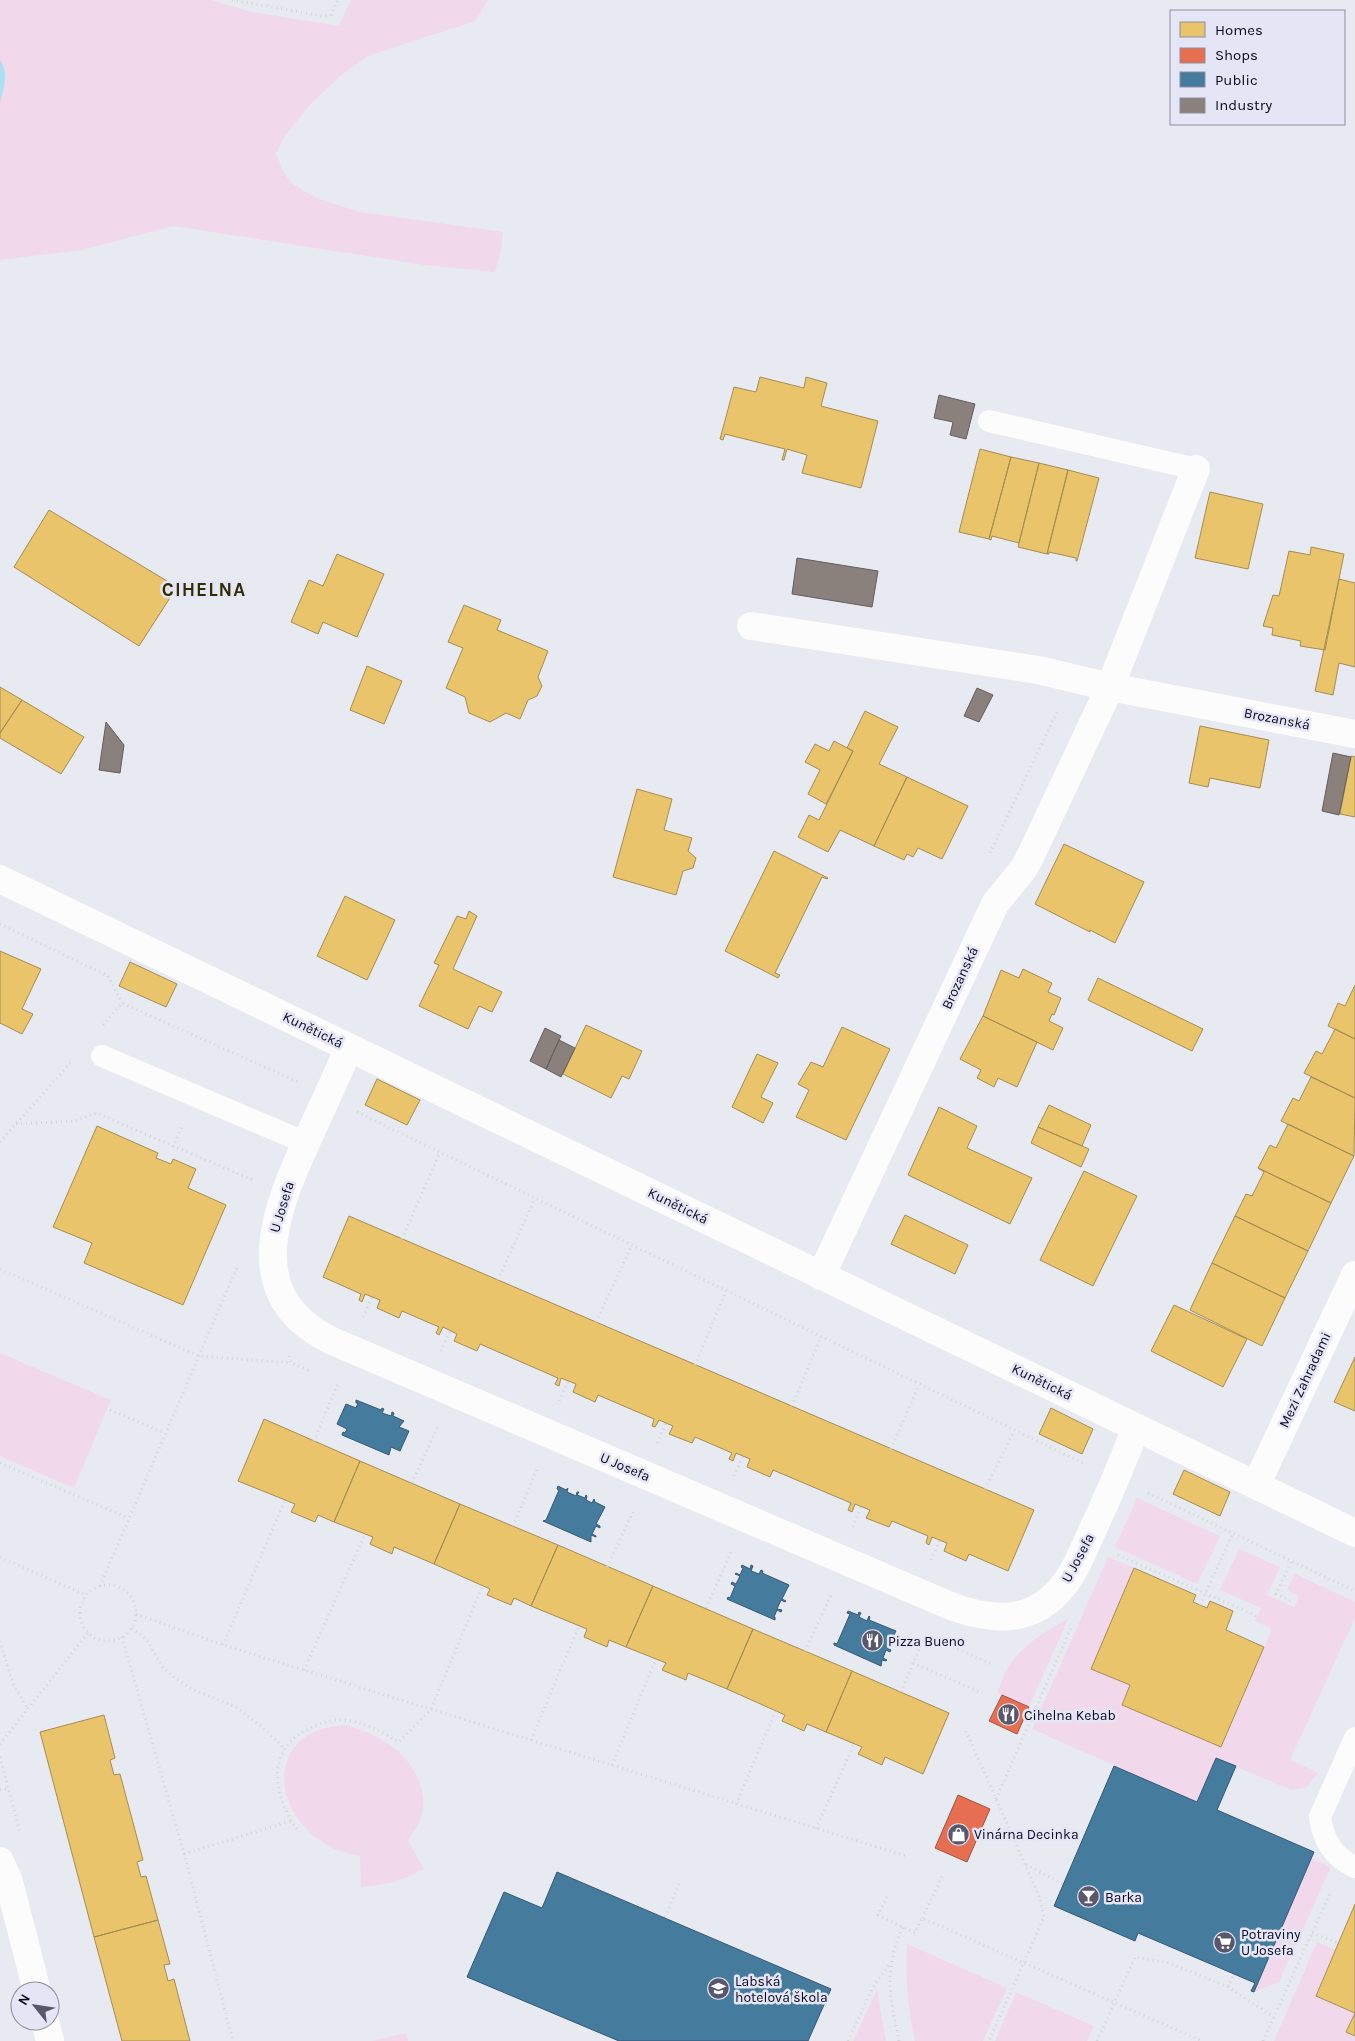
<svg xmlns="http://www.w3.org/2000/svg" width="1355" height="2041" viewBox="0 0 1355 2041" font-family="Karla,sans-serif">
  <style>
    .green { fill: #f2d8eb }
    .water { fill: #aadff5 }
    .homes { fill: #e9c46a; stroke: #a68c54 }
    .shops { fill: #e76f51; stroke: #a55043 }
    .public { fill: #457b9d; stroke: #345878 }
    .industry { fill: #8a817c; stroke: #645d61 }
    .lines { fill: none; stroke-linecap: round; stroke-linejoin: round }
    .path { stroke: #d3d3d6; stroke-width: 3; stroke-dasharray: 1 4; stroke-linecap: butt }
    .lane { stroke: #fcfcfd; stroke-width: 22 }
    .street { stroke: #fcfcfd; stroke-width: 28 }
    .labels { text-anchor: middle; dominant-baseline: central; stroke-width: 5; stroke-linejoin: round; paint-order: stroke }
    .street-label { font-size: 14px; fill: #0b0822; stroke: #e5e6f5 }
    .poi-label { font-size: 14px; fill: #0b0822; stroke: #e5e6f5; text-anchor: start }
    .district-label { font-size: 19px; font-weight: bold; letter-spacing: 1px; fill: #312d02; stroke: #e5e6f5 }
  </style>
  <rect width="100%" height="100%" fill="#e8eaf2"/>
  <path class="green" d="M0,0H211L252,12L339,26L351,0H488L475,21L368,56L339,77L308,107L284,137L276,153L282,169L291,183L316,198L360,212L503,232L501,250L495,272L425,265L173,226L82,250L0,260Z
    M0,1353L111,1400L74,1488L0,1456Z
    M1137,1498L1220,1536L1197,1584L1115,1547Z
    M1239,1549L1280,1567L1267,1595L1294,1607L1299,1596L1287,1590L1295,1574L1355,1602V1618L1290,1760L1318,1773L1306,1788L1291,1790L1216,1758L1197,1802L1032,1729L1108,1557L1134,1568L1092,1669L1130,1685L1122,1705L1222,1747L1272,1629L1255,1621L1261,1608L1220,1590Z
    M1068,1619L1029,1707L998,1693C1006,1655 1037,1636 1068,1619Z
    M347,1725C380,1736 410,1751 421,1787C423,1794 424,1802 423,1810C421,1821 414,1831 408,1841L424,1869C401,1881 387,1885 361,1887L360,1856C346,1853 333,1850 321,1841C266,1803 271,1727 347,1725Z
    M1312,1858L1331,1867L1279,1982L1254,1992Z
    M1317,1942L1335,1950L1316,1996L1355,2013L1346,2032L1355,2036V2041H1274Z
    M907,1944L1007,1988L983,2041H915C908,2008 905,1978 907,1944Z
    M877,1990L886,2041H853Z
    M1016,1992L1094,2026L1087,2041H995Z
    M406,2033L408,2041H373Z"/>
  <path class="water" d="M0,60C9,72 4,88 0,102Z"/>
  <path class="homes" d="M760,377L804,388L806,377L827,383L821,406L878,421L861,488L802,473L807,455L787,449L784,460H782L785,449L725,434L723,440L720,439L734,387L756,392Z
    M980,449L1011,457L989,539L959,532Z
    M1011,457L1039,463L1019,543L992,536L991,540L989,539Z
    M1039,463L1068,470L1047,554L1018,547Z
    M1068,470L1099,478L1077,561H1076V558L1049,552V554H1047Z
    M1210,492L1263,504L1248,569L1195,558Z
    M49,510L177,587L139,646L14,567Z
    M1311,547L1344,554L1325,650L1300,646L1301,641L1272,635L1273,628L1263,626L1273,595L1279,596L1289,551L1310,555Z
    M337,554L384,574L357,637L323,622L318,634L291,622L309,580L323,586Z
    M1339,579L1355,583V667L1339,663L1333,695L1315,691Z
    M464,605L501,620L497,630L548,651L538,677L542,686L537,696L528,700L520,719L506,713L490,722L469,713L465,697L446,688L463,648L448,642Z
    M367,666L402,681L384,724L350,710Z
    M0,687L22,700L0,733Z
    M22,700L84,737L61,774L0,738V733Z
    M865,711L898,727L879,764L907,777L874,846L840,830L828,852L798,837L809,815L819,820L853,751L847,748Z
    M1200,726L1269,740L1260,788L1210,778L1208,787L1189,783Z
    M834,741L853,751L826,804L808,794L820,770L805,762L815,744L829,751Z
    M1351,756L1355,757V817L1340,814Z
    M907,777L968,806L942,859L918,848L913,857L907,854L904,860L874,846Z
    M637,789L672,799L664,830L692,838L688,851L696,858L693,868L683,871L676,895L613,877Z
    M1064,844L1144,882L1115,943L1090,930V932L1035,904Z
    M774,851L828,878L827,879L822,877L775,973L780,975L778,978L725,951Z
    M345,896L395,920L367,980L317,956Z
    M469,911L477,916L453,969L502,992L492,1012L479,1006L468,1029L419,1006L439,965L434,963L457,916L466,919Z
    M0,951L41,969L22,1009L33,1014L22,1034L0,1023Z
    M130,962L177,984L166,1007L119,986Z
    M1023,969L1052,983L1048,992L1061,998L1054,1015L1052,1014L1049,1021L1063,1028L1053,1050L983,1016L1001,970L1019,978Z
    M1098,978L1203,1029L1192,1051L1088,1000Z
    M1355,985V1039L1328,1026L1338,1003L1345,1006Z
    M983,1016L1037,1042L1017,1087L998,1078L994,1087L977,1078L981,1070L960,1059Z
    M586,1025L642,1051L629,1079L622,1076L611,1098L563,1074Z
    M842,1027L890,1049L846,1140L796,1117L809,1090L798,1084L811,1062L823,1067Z
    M1335,1029L1355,1039V1098L1304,1073L1316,1051L1322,1054Z
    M757,1054L778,1063L761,1097L773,1103L763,1123L732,1107Z
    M1311,1077L1355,1098L1354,1156L1281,1121L1293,1098L1299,1101Z
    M377,1079L420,1100L407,1125L365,1105Z
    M1049,1105L1091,1125L1082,1146L1038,1127Z
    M939,1107L977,1126L967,1148L1032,1178L1010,1224L908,1175Z
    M1288,1124L1354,1156L1331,1203L1258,1168L1270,1145L1276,1148Z
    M97,1126L158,1153L156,1158L171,1164L173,1159L196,1169L188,1188L226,1205L183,1305L84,1263L92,1243L53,1227Z
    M1038,1127L1089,1149L1081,1167L1031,1143Z
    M1258,1168L1331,1203L1308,1251L1235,1216L1246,1194L1252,1196L1264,1172Z
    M1084,1171L1137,1196L1093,1286L1040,1260Z
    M905,1215L968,1245L955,1274L891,1244Z
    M349,1216L1034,1510L1008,1571L969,1554L966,1561L944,1551L947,1543L932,1537L929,1545L926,1543L928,1536L892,1521L889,1527L866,1518L870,1510L855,1504L852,1512L848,1510L851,1503L773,1470L770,1477L747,1467L750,1459L736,1453L733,1461L729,1459L732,1453L695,1437L692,1443L669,1434L673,1426L659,1420L655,1427L652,1426L654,1419L598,1395L595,1402L573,1392L576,1384L561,1378L559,1386L555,1384L558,1378L480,1344L477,1351L454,1341L457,1334L443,1327L439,1335L436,1333L439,1327L402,1311L399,1318L377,1308L380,1300L365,1294L362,1302L359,1300L361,1294L323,1277Z
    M1235,1216L1308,1251L1285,1298L1212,1263Z
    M1212,1263L1285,1298L1262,1346L1190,1310Z
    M1174,1305L1247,1339L1223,1387L1151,1351Z
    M1355,1357V1411L1334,1402Z
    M1051,1408L1093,1429L1082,1454L1039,1434Z
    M264,1419L360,1461L334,1522L318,1515L315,1522L291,1512L295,1504L238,1481Z
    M360,1461L460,1504L434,1564L394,1547L392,1554L370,1544L373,1537L334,1522Z
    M1184,1470L1230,1492L1220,1516L1173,1494Z
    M460,1504L558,1545L531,1606L514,1598L511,1605L487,1595L490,1589L434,1564Z
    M558,1545L653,1586L626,1647L609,1640L607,1647L584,1637L587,1629L531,1606Z
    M1134,1568L1196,1595L1193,1602L1207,1608L1210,1601L1233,1611L1226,1630L1264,1647L1221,1747L1122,1705L1130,1685L1091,1669Z
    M653,1586L753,1629L727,1689L688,1673L686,1680L662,1670L666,1663L626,1647Z
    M753,1629L852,1671L826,1732L807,1724L804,1731L782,1721L785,1715L727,1689Z
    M852,1671L949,1713L923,1774L885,1757L882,1765L858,1754L862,1747L826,1732Z
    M104,1715L115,1758L110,1760L114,1775L120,1774L143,1860L137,1862L141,1877L146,1876L158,1920L94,1937L40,1732Z
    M1355,1904V2036L1346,2032L1355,2013L1316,1996Z
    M158,1920L170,1964L164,1965L168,1981L174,1979L190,2041H122L94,1937Z"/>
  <path class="shops" d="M1002,1695L1029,1707L1017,1734L989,1721Z
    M958,1795L990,1809L967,1862L935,1848Z"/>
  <path class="public" d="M356,1400L381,1410L382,1408L384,1409L382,1413L391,1416L392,1412L394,1413L393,1416L404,1421L399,1427L409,1431L400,1451L391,1447L389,1455L342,1435L343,1432L345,1433L347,1429L337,1424L346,1404L356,1408L358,1403H356Z
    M558,1486L566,1490L568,1488L567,1492L576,1496L577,1492H579L577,1495L585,1498L586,1495L587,1496L586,1500L592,1503L594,1499L595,1502L605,1507L596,1524L600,1526V1528L596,1526L592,1534L596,1536V1537L591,1535V1542L543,1521L546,1520L559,1490L557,1489Z
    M742,1565L750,1569L751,1565L753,1566L751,1571L759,1574L761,1570L763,1571L762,1573L789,1585L782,1599L786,1601L785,1602L781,1600L777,1609L782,1610L781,1612L777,1610L774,1617H775V1620L727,1599L728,1597L730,1598L735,1586L731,1584L732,1582L736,1584L740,1576L735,1574L736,1573L740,1575L743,1568L741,1567Z
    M848,1611L858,1615L859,1612L861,1613L859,1617L867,1621L869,1616L870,1617L869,1620L896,1631L887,1648L891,1650L890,1652L886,1650L883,1658L887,1660L886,1661L882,1660L881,1666L834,1645V1643L837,1644L850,1614L847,1613Z
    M1216,1758L1236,1766L1217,1810L1314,1852L1254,1992L1251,1991L1255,1983L1234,1974L1138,1933L1135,1941L1054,1906L1114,1766L1197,1802Z
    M557,1872L831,1989L808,2041H619L467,1977L504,1892L542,1908Z"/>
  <path class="industry" d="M939,395L975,404L966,439L950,435L953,422L934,418Z
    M797,558L878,571L872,607L792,594Z
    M977,688L993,695L979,722L964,716Z
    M106,722L124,745L120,773L99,770Z
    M1333,753L1351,757L1339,815L1322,811Z
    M545,1028L561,1036L546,1069L530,1061Z
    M559,1040L575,1048L561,1077L546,1069Z"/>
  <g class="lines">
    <path class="path" d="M232,0L323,16L331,15L338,0
      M990,853L1058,710
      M0,924L108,976L122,1003
      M103,1025L122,1003L298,1082
      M357,1112L1085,1464
      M16,1124L75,1121L96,1113L253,1180
      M0,1142L71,1062
      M173,1147L183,1124
      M402,1239L440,1152
      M0,1269L199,1356L291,1363
      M498,1280L535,1198
      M363,1317L372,1297
      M596,1322L632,1245
      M441,1351L450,1331
      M289,1356L291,1363L311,1371
      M695,1365L726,1291
      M559,1401L568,1381
      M792,1406L821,1337
      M110,1410L165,1433
      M314,1441L338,1383
      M657,1443L666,1423
      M891,1449L919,1385
      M0,1463L128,1518
      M734,1476L743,1456
      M412,1483L438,1426
      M985,1489L1014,1431
      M1148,1493L1355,1591
      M513,1526L537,1469
      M853,1527L861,1507
      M1118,1555L1257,1616
      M0,1557L86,1595
      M931,1560L940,1540
      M607,1567L634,1510
      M80 1613a28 28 0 1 1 56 0a28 28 0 1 1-56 0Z
      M100,1586L238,1265
      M1290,1601L1276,1594L1292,1560
      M1200,1605L1233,1533
      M706,1608L731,1552
      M136,1614L223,1645L906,1856
      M132,1628L146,1639L163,1668L176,1679L194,1690L236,1707L261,1726L285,1749
      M122,1637L184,1854L233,2041
      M930,1637L994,1665
      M0,1641L13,1684L28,1709
      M223,1645L285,1500
      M805,1651L831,1595
      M913,1663L982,1693
      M304,1670L365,1534
      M901,1692L925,1635
      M966,1731L1039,1896L1044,1917L989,2041
      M531,1740L579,1626
      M0,1744L88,1633
      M0,1757L20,1833
      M612,1765L656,1659
      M0,1790L8,1789
      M996,1799L1071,1628
      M736,1804L776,1710
      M297,1829C274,1797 265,1752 306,1730C316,1725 327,1720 339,1720C361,1720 380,1731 399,1742L431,1709L483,1585
      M816,1829L854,1744
      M184,1854L291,1821
      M1026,1865L1063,1884
      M887,1897L878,1915L915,1933L922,1918L1202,2041
      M665,1917L680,1882
      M922,1918L944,1873
      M1312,1933L1338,1943
      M1228,1987L1234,1974
      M848,2041L873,1987L890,1963
      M899,2041C890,1997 883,1970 903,1927
      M1097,2041L1135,1957L1170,1963L1228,1987L1274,2017
      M1263,2041L1331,1891"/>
    <path class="lane" d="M989,421L1196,469
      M102,1056L306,1143
      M1355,1738L1320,1817C1323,1840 1333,1857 1355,1867"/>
    <path class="street" d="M751,626L1038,670L1110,687L1355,734
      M0,879L1355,1533
      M349,1048C336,1077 323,1106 310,1134C277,1206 238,1294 330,1340L946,1604C988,1621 1032,1626 1063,1586C1077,1569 1084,1548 1093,1529C1109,1495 1123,1462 1136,1427
      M821,1276L995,904L1024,868L1031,855L1110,687L1196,469
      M1256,1485L1355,1275
      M0,1861L9,1882L37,1991
      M45,2021L50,2041"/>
  </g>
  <defs>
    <symbol id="restaurant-disc" viewBox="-11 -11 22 22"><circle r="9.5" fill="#58576b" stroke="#e5e6f5"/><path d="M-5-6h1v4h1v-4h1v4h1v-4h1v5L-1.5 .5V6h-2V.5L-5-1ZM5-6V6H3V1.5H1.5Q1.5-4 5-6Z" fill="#fff"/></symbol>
    <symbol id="shop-disc" viewBox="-11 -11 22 22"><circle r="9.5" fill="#58576b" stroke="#e5e6f5"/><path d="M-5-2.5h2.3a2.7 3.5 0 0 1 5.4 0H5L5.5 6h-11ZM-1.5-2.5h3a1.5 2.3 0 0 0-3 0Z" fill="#fff"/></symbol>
    <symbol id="bar-disc" viewBox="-11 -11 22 22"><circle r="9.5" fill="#58576b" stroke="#e5e6f5"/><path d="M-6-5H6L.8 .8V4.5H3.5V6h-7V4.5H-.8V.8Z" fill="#fff"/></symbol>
    <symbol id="supermarket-disc" viewBox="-11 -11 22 22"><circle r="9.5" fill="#58576b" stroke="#e5e6f5"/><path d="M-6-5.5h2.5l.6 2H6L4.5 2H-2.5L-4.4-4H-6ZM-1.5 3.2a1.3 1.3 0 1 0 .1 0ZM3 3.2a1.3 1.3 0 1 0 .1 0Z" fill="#fff"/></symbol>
    <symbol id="school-disc" viewBox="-11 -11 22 22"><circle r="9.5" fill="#58576b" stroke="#e5e6f5"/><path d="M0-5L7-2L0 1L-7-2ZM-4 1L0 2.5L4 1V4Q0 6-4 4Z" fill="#fff"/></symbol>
  </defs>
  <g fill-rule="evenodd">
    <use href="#restaurant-disc" x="860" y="1628" width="25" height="25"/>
    <use href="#restaurant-disc" x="996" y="1702" width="25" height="25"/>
    <use href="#shop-disc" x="946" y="1822" width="25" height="25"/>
    <use href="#bar-disc" x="1076" y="1884" width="25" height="25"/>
    <use href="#supermarket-disc" x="1212" y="1930" width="25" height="25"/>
    <use href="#school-disc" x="706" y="1976" width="25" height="25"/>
  </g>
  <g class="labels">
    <g class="street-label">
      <text transform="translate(1277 719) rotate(11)">Brozanská</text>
      <text transform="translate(960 978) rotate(-65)">Brozanská</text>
      <text transform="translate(313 1030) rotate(26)">Kunětická</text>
      <text transform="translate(678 1206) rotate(26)">Kunětická</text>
      <text transform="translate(282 1207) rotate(-73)">U Josefa</text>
      <text transform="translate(1305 1380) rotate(-65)">Mezi Zahradami</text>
      <text transform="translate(1042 1382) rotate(26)">Kunětická</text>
      <text transform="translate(625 1467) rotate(23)">U Josefa</text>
      <text transform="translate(1078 1558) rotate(-62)">U Josefa</text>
    </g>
    <g class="poi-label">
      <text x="888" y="1641">Pizza Bueno</text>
      <text x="1024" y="1715">Cihelna Kebab</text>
      <text x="974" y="1834">Vinárna Decinka</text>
      <text x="1105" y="1897">Barka</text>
      <text x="1241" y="1934">Potraviny<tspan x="1241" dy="16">U Josefa</tspan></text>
      <text x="735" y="1981">Labská<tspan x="735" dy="16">hotelová škola</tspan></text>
    </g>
    <g class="district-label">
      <text x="204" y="590">CIHELNA</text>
    </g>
  </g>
  <rect x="1170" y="10" width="175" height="115" fill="#e5e6f5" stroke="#8e8da1"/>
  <rect x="1180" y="22" width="25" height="15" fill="#e9c46a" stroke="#8e8da1"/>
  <text x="1215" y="35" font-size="15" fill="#0b0822">Homes</text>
  <rect x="1180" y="48" width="25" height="15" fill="#e76f51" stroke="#8e8da1"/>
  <text x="1215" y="60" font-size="15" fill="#0b0822">Shops</text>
  <rect x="1180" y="72" width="25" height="15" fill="#457b9d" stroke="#8e8da1"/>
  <text x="1215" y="85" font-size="15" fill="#0b0822">Public</text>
  <rect x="1180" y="98" width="25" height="15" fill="#8a817c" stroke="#8e8da1"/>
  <text x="1215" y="110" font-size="15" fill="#0b0822">Industry</text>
  <g transform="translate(35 2006) rotate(300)"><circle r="24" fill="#e5e6f5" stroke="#8e8da1"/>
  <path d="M0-4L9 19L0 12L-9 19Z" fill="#58576b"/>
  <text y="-8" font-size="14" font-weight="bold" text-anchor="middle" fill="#0b0822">N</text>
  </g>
</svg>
